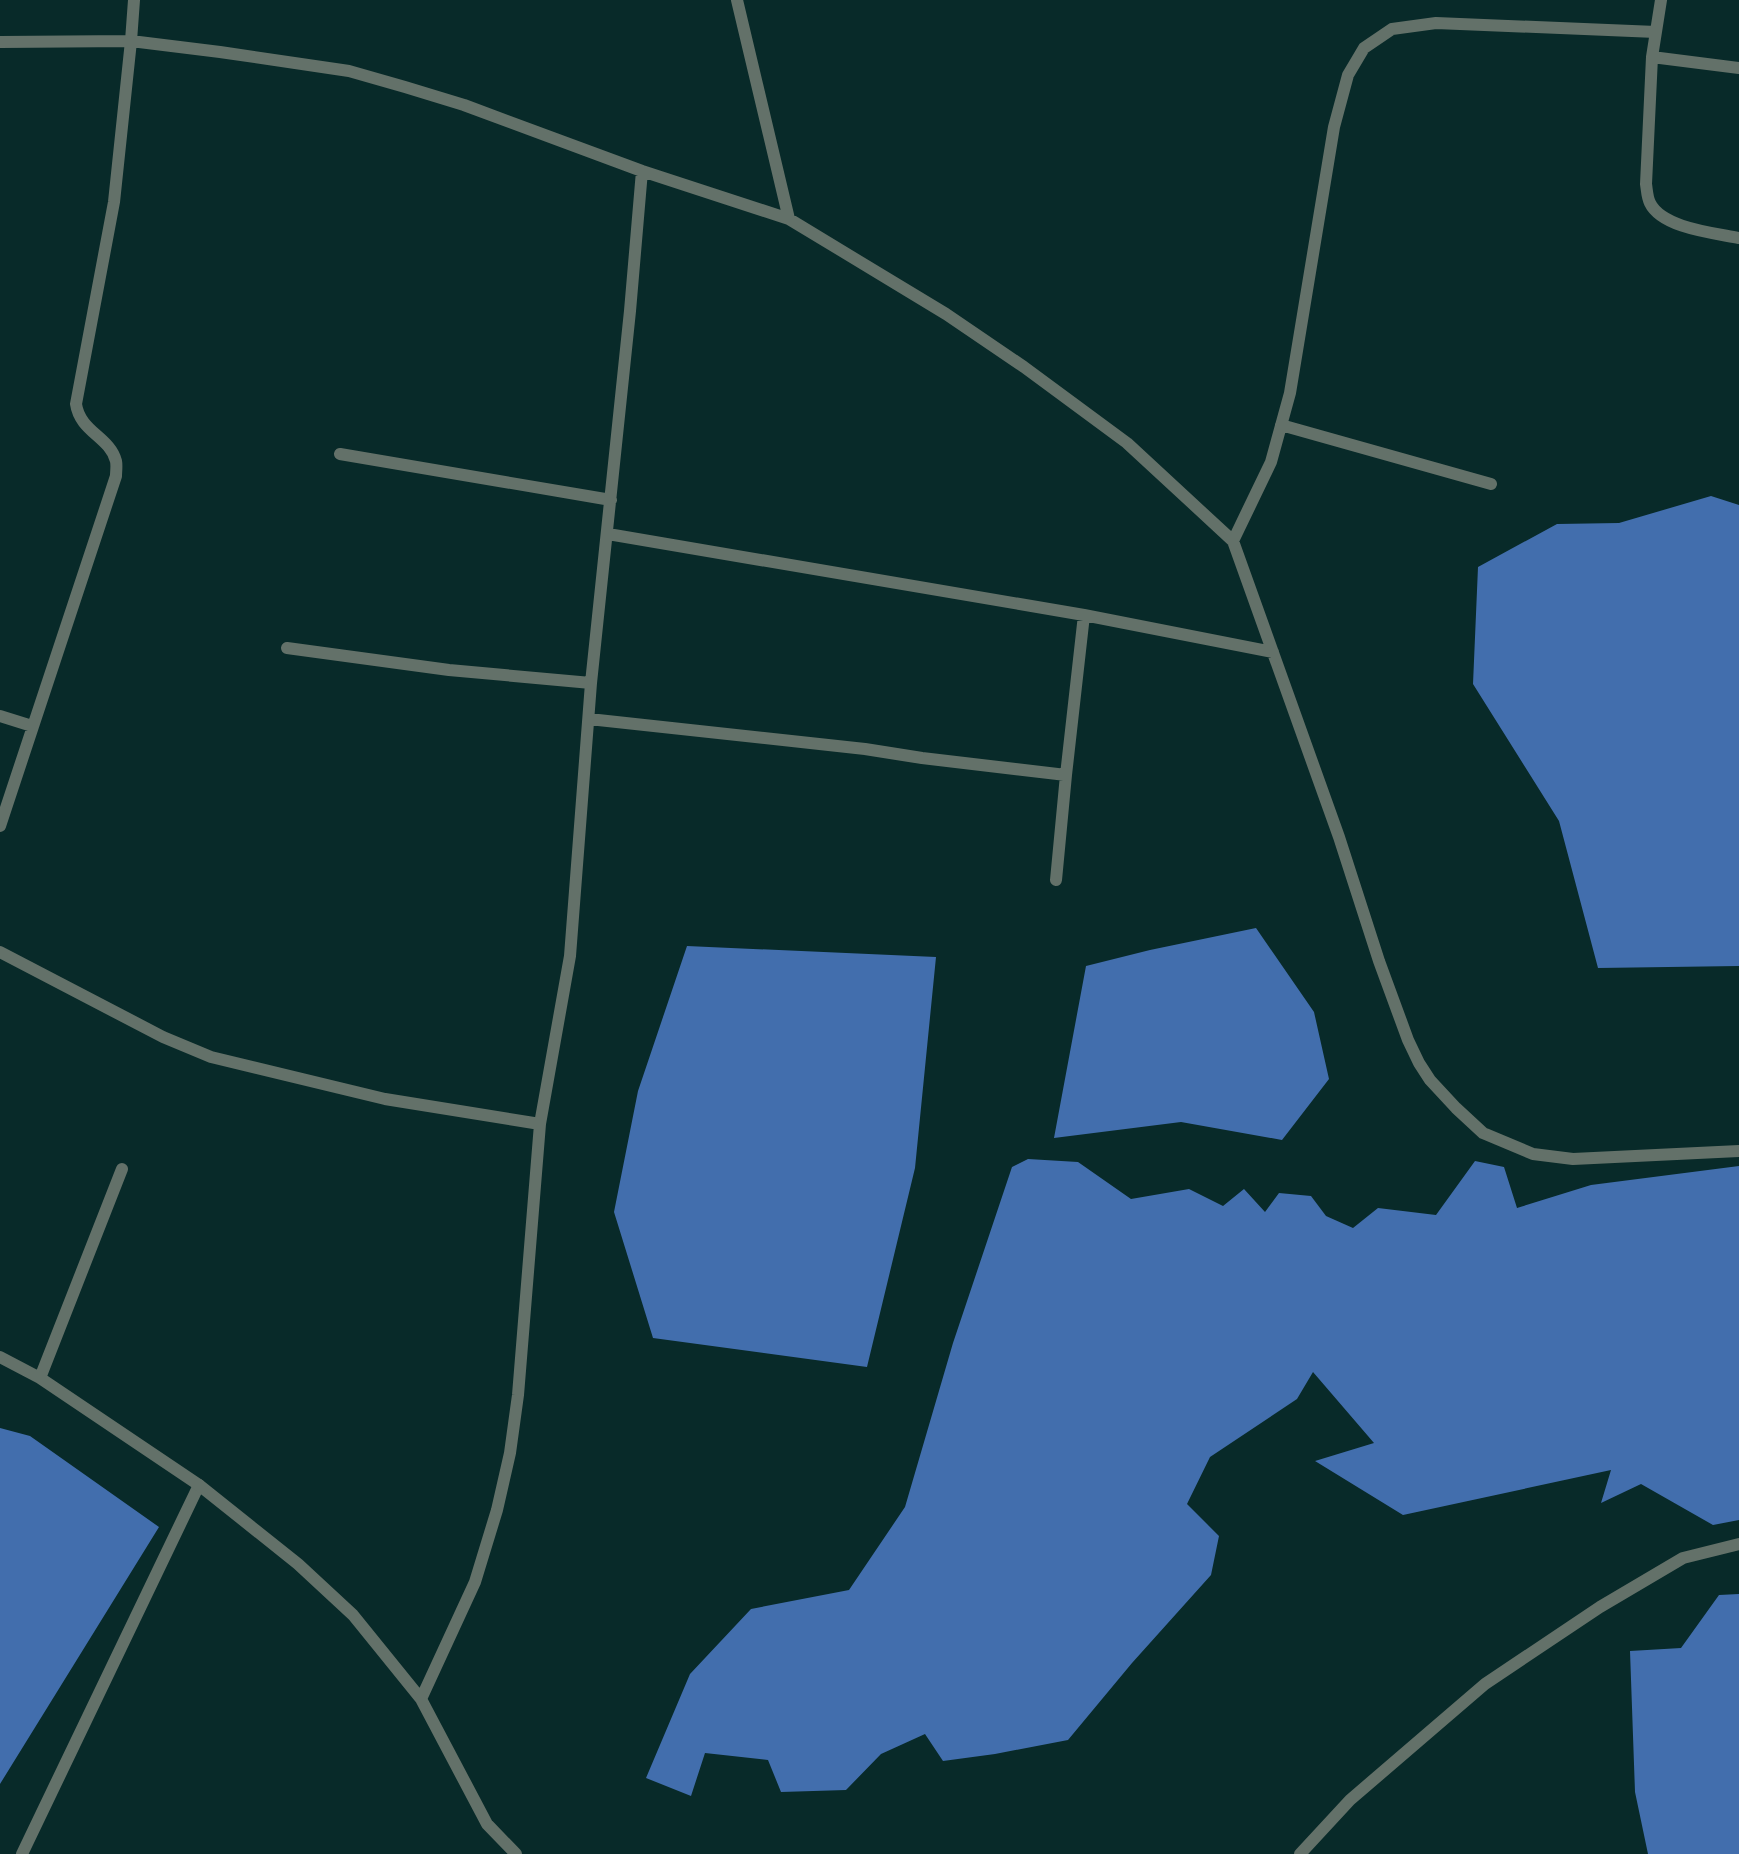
<svg xmlns="http://www.w3.org/2000/svg" width="1739" height="1854" viewBox="0 0 1739 1854" font-family="'PT Sans',sans-serif">
  <style>
    .water { fill: #426ead }
    .lines { fill: none; stroke-linecap: round; stroke-linejoin: round }
    .lane { stroke: #637169; stroke-width: 12 }
    .street { stroke: #637169; stroke-width: 12 }
  </style>
  <rect width="100%" height="100%" fill="#082a29"/>
  <path class="water" d="M1711,496L1739,505V966L1598,968L1559,821L1473,684L1478,567L1557,524L1619,523Z
    M1256,928L1314,1012L1329,1079L1282,1140L1181,1122L1054,1138L1086,966L1150,950Z
    M687,946L936,957L915,1168L867,1367L653,1338L614,1212L638,1091Z
    M1028,1159L1078,1162L1131,1199L1189,1189L1223,1206L1244,1189L1265,1212L1279,1193L1311,1196L1326,1216L1353,1228L1378,1208L1436,1215L1475,1161L1504,1167L1517,1208L1591,1185L1739,1166V1520L1713,1525L1641,1484L1601,1503L1611,1470L1403,1515L1315,1461L1374,1443L1313,1372L1297,1399L1210,1457L1187,1504L1219,1536L1211,1575L1132,1663L1068,1740L995,1754L943,1761L925,1734L881,1754L846,1790L781,1792L768,1760L705,1753L691,1796L646,1778L690,1674L751,1609L849,1590L905,1507L953,1343L1012,1167Z
    M0,1428L30,1436L159,1527L0,1784Z
    M1739,1594V1854H1648L1635,1792L1630,1651L1681,1648L1719,1595Z"/>
  <g class="lines">
    <path class="lane" d="M22,1854L199,1485"/>
    <path class="street" d="M737,0L789,219
      M1661,0L1652,57L1646,184C1647,190 1647,197 1650,203C1662,228 1714,233 1739,238
      M0,42L131,41L220,52L349,71L405,87L464,105L642,171L789,219L946,314L1024,367L1127,443L1233,541L1339,837L1379,961L1408,1040L1419,1063L1430,1080L1456,1108L1483,1133L1533,1154L1573,1159L1739,1151
      M1652,57L1739,68
      M1281,425L1491,484
      M340,454L611,500
      M608,534L1084,615L1273,652
      M1233,541L1271,462L1290,393L1334,127L1348,75L1364,48L1392,29L1436,23L1656,32
      M287,648L449,670L591,683
      M0,716L32,726
      M589,719L865,749L922,758L1066,775
      M0,826L116,476C116,471 117,466 116,461C110,437 80,432 76,404L114,202L131,41L134,0
      M1056,880L1066,775L1084,615
      M0,952L163,1037L211,1057L385,1099L540,1124L570,956L591,683L630,311L642,171
      M0,1357L40,1378L199,1485L298,1564L353,1615L421,1699L487,1824L516,1854
      M40,1378L122,1169
      M421,1699L475,1582L497,1510L510,1453L518,1395L540,1124
      M1300,1854L1350,1800L1485,1684L1600,1607L1683,1558L1739,1544"/>
  </g>
</svg>
